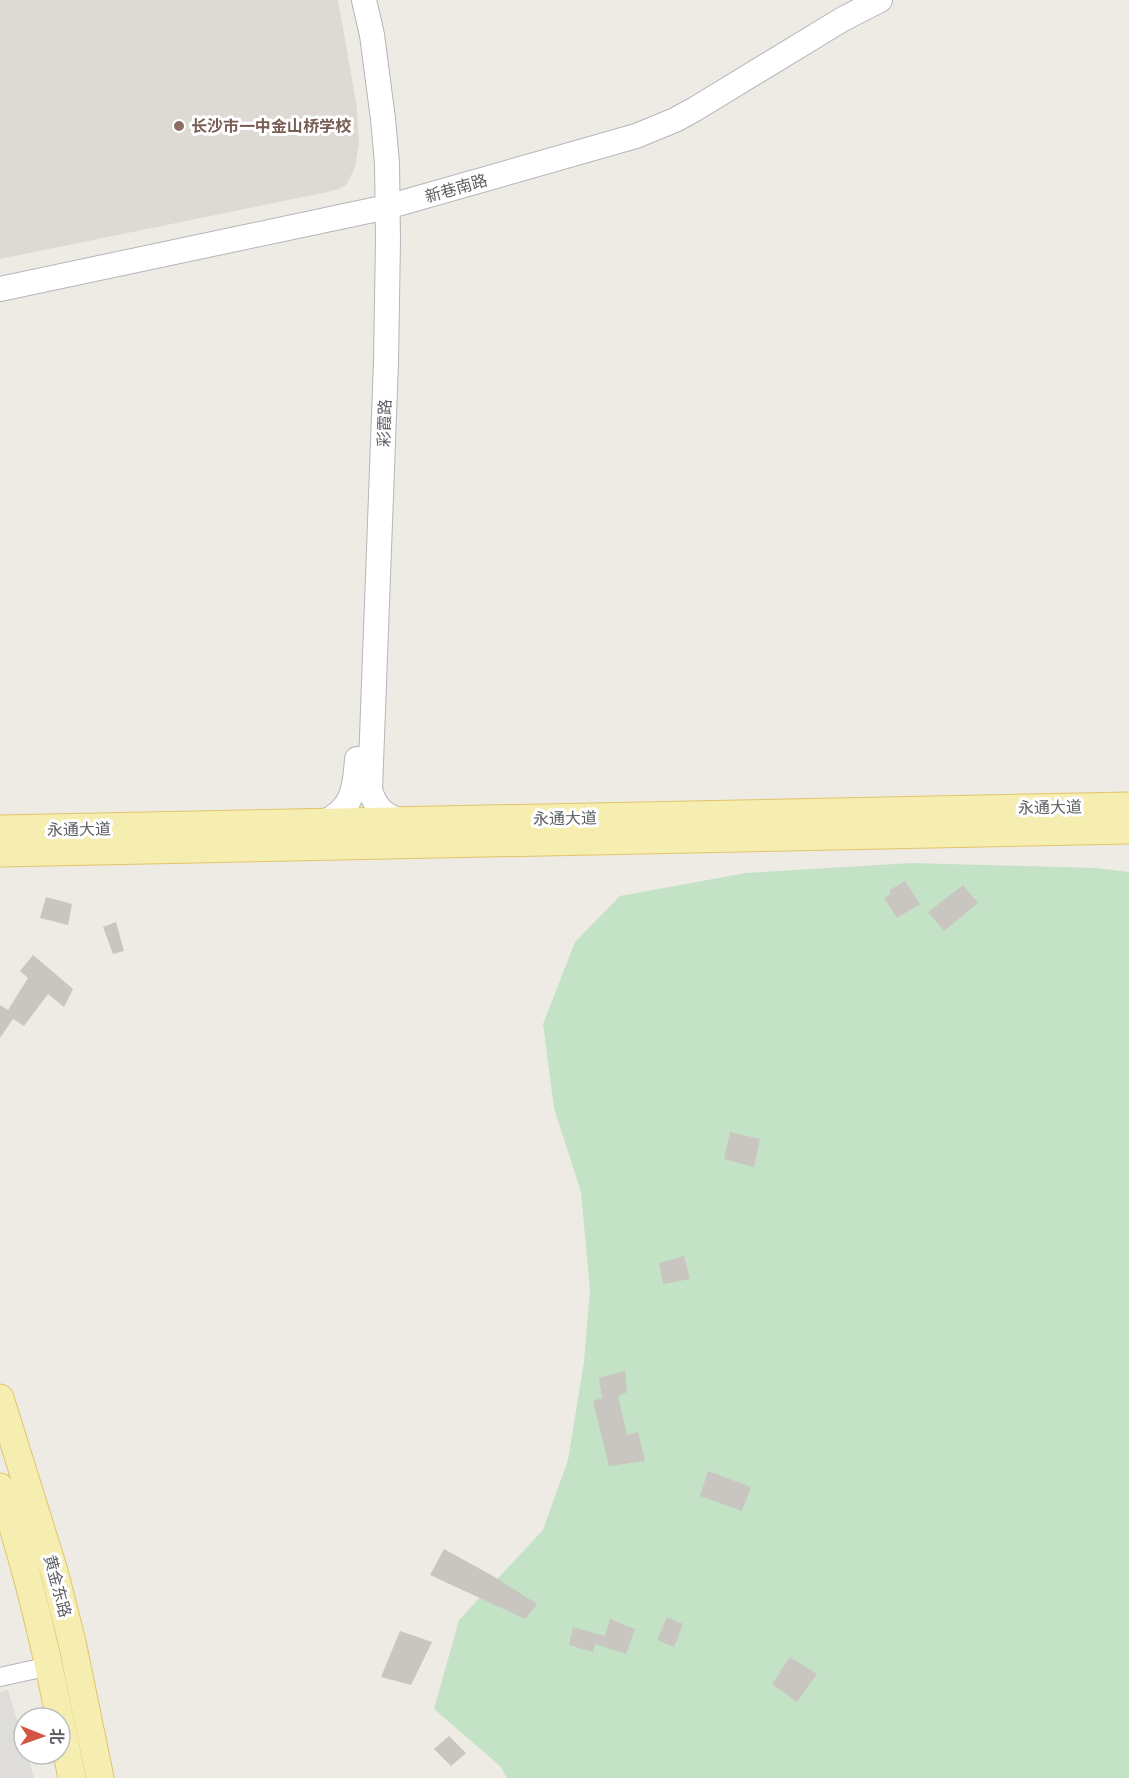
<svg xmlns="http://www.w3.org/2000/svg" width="1129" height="1778" viewBox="0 0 1129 1778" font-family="Quicksand,'Noto Sans SC',sans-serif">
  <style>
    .industrial { fill: #dfddd9 }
    .education { fill: #dddad3 }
    .green { fill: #c4e2c5 }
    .building { fill: #c9c6c1 }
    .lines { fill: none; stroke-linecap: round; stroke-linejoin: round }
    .street-casing { stroke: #b5b6ba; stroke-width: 20 }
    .secondary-casing { stroke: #b3b6ba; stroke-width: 26 }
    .primary-casing { stroke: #e1c569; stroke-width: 29 }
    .street { stroke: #fff; stroke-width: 18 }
    .secondary { stroke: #fff; stroke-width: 24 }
    .primary { stroke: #f6edb1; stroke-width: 27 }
    .education-dot { fill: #8d6e63; stroke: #fff; stroke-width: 2 }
    .labels { text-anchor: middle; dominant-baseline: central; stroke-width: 6; stroke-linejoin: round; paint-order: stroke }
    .education-label { font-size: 16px; font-weight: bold; fill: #785e54; stroke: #fff; text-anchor: start }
    .street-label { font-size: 16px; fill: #5c5f63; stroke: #fff }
  </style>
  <rect width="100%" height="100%" fill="#edebe4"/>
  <path class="industrial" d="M8,1690L24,1744V1754H27L34,1778H0V1692Z"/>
  <path class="education" d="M0,0H338L357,108L359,144L355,167L347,184L339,189L323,193L0,259Z"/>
  <path class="green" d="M912,863L1095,868L1129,872V1778H507L501,1767L434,1709L459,1620L543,1530L568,1460L584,1362L590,1290L581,1192L554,1108L543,1024L575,942L620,896L746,873Z"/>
  <path class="building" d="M905,881L920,904L897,918L884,898L890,895V890Z
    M963,885L978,903L944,931L928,912Z
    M46,897L72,904L68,925L40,918Z
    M116,922L124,951L113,954L103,927Z
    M33,955L73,989L64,1007L48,994L24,1026L13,1019L0,1038V1005L8,1010L28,978L20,971Z
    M730,1132L760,1139L754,1167L724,1159Z
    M684,1256L690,1279L663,1284L659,1263Z
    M625,1371L627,1392L618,1396L627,1435L638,1432L645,1461L609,1466L593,1401L602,1398L599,1378Z
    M708,1471L751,1487L742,1511L700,1496Z
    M444,1549L493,1576L537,1604L525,1619L430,1575Z
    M667,1617L683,1624L674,1647L657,1640Z
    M610,1619L635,1629L626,1654L595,1644L593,1652L569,1645L573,1627L605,1636Z
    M400,1631L432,1642L411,1685L381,1677Z
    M790,1657L817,1674L797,1702L772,1684Z
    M449,1736L466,1753L451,1766L434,1749Z"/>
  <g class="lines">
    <defs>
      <path id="street" d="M0,1677L50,1666"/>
      <path id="secondary" d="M364,0L372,35L383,119L387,163L388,240L386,362L370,790C376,809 386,818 406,821
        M0,289L387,207L636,136L675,120L695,109L843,19L880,0
        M320,824C352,811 355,791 357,759"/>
      <path id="primary" d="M0,829L1129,806
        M0,853L1129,830
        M0,1398L54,1571L72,1642L100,1778
        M0,1487C33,1584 52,1678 72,1778"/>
    </defs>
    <use href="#street" class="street-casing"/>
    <use href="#secondary" class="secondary-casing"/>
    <use href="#primary" class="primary-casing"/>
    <use href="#street" class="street"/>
    <use href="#secondary" class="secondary"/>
    <use href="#primary" class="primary"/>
  </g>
  <circle class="education-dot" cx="179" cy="126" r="6"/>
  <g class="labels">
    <g class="education-label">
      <text x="191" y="126">长沙市一中金山桥学校</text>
    </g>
    <g class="street-label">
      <text transform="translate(456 188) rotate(-16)">新巷南路</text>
      <text transform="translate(384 423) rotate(-88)">彩霞路</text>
      <text transform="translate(1050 807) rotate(-1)">永通大道</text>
      <text transform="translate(565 818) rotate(-1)">永通大道</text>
      <text transform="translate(79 829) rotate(-1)">永通大道</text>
      <text transform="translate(58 1586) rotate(75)">黄金东路</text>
    </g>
  </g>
  <g transform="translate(42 1736) rotate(91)"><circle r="28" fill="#ffffff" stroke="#bebfc1" stroke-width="1.5"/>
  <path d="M0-4.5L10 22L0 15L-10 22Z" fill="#d55442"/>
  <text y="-9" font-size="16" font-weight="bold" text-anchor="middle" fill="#5c5f63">北</text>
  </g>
</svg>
